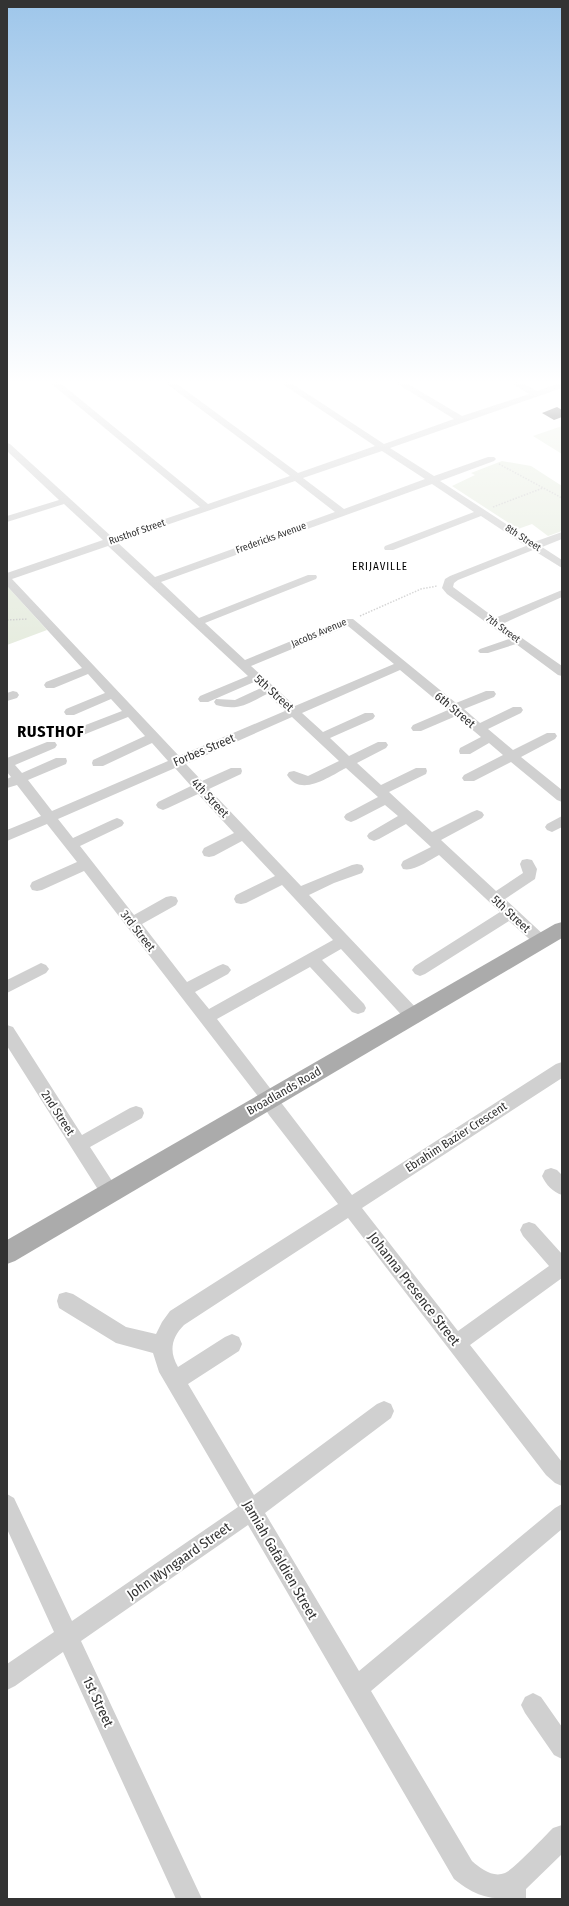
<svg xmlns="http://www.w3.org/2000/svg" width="569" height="1906" viewBox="0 0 569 1906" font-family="'Fira Sans Condensed',sans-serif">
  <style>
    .green { fill: #e6ecdf }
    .building { fill: #1a1a1a }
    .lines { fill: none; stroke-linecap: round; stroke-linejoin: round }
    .path { stroke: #cdcdcd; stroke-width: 1.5; stroke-dasharray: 1.5 1.5; stroke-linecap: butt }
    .minor { fill: #d0d0d0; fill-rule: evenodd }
    .major { fill: #ababab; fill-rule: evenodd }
    .labels { text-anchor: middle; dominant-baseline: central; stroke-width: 4; stroke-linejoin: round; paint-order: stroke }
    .far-street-label { font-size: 10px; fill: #333; stroke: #fff }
    .far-neighbourhood-label { font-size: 11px; letter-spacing: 1px; fill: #000; stroke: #fff }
    .street-label { font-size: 12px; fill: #333; stroke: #fff }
    .near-street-label { font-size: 14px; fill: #333; stroke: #fff }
    .district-label { font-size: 16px; font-weight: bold; letter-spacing: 1px; fill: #000; stroke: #fff }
  </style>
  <rect width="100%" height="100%" fill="#fff"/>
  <path class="green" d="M562,426V454L533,436Z
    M502,461L531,466L562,486V531L548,536L532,524L518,529L452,486L475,475L471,473Z
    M7,586L47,630L7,645Z"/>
  <path class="building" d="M557,407L562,410V417L554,420L542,413Z"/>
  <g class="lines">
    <path class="path" d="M499,464L562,498
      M493,507L543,488
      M360,616L421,589L437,586
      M7,620L28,619"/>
    <path class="minor" d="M48,381H58L208,504L290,476L163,381H173L298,473L375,446L278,381H288L384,444L454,419L393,381H403L462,416L529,394L508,381H519L537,391L562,382V388L390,448L434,476L488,457H494L496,459L494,461L440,481L534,542L562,532V539L542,547L562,560V568L533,550L458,580L454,583L453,587L495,618L562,590V597L502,624L562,666V676L558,675L516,644L488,653H480L478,651L480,649L509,639L447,594L442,588L445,579L450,576L526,546L481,516L393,550H385L384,548L385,546L474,512L432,484L161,582L199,618L308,575H316L317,577L316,579L205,623L245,660L345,619H353L456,703L486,691H494L496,694L494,697L464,709L480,723L513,707H521L523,710L521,713L488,729L513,750L547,733H555L557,736L555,739L521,757L562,790V802L557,800L511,762L474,781H464L462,778L464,775L503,755L489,743L470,754H460L459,751L460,748L481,737L456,716L421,731H413L411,728L413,725L448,710L400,670L302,713L323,732L365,713H373L375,716L373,719L330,738L349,756L378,742H386L388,745L386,748L357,763L381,785L416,768H426L427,771L426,774L389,792L432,832L472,812L477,810L482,812L484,815L482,818L441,840L496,891L523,873L520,864L522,860L527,859L532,860L537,869L535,879L505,899L546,937L548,941L546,945L541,947L536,945L509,921L425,974L420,976L415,974L412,970L415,966L500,912L439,855C429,860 414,872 403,869L401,865L403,861L431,847L406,824L379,839L374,841L369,839L367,836L369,833L398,816L385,805L356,820L351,822L346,820L344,817L346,814L378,797L346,768C330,776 301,798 287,775L289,772L294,771L308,776L339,761L292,717L186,764L202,781L231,768H241L242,771L241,774L209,789L301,886L352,865L357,864L362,865L364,869L362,873L334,883L309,895L419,1011L421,1016L419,1021L413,1022L407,1021L341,949L322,960L364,1004L366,1008L364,1012L358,1014L352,1012L310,967L217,1019L352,1195L556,1064L562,1062V1078L362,1208L458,1331L549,1266L523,1236L520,1230L523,1224L529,1222L535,1224L562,1254V1278L470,1345L562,1462V1486L555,1483L546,1475L348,1218L184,1325C171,1338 169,1352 178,1367L225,1337L232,1334L239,1337L242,1344L239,1351L188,1384L254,1495L377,1404L384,1401L391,1404L394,1411L391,1418L265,1513L359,1671L555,1508L562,1504V1529L371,1691L472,1861C481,1869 493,1878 505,1873C513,1870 545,1836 553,1828L562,1825V1854L526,1889V1899C494,1899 480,1900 454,1879L248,1525L81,1641L202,1899H176L63,1652L15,1686L7,1690V1664L54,1632L7,1529V1494L14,1498L72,1621L238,1507L159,1372L153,1353L116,1343L59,1308L57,1301L59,1294L66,1292L73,1294L126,1327L156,1334L162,1322L170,1311L338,1204L269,1115L257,1095L84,871L42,890L37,891L32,890L30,886L32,882L77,862L47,824L7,841V830L41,816L17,785L7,788V779L11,777L7,772V758L47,742H55L57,745L55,748L15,765L22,773L56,758H66L67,761L66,764L28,780L52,811L168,761L152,743L103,766H93L92,763L93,760L145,736L128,717L78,737H70L68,734L70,731L122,711L111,699L74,715H66L64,712L66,709L105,693L88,674L54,688H46L44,685L46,682L82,668L7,586V573L103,540L64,504L7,522V516L59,500L7,451V443L10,444L112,537L200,507ZM382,451L425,479L344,509L303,478ZM295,481L335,512L155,577L117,542ZM108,546L248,676L200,696L198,699L200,702H208L254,682L261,688L235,700L216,699L214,702L216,705C239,711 247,704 267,694L285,711L179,756L12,579ZM348,626L394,664L295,706L251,666ZM175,768L191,786L158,802L156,805L158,808L163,810L168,808L198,794L234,833L204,848L202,852L204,856L209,857L214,856L242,841L275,876L236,895L234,899L236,903L241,904L246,903L282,885L333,940L209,1009L195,992L228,974L231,970L228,966L223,964L218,966L187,982L142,924L176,905L178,901L176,897L171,896L166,897L134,915L80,846L122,826L124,823L122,820L117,818L112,820L73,838L58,819Z
      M13,691L17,692L19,695L17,698L7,701V693Z
      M562,816V827L552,832L547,830L545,827L547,824Z
      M41,963L46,965L49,969L46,973L7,993V980Z
      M7,1025L13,1027L82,1135L130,1108L136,1106L142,1108L144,1113L142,1118L90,1147L116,1187L119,1193L116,1199L110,1201L104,1199L7,1046Z
      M551,1168L557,1170L562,1175V1195C553,1192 546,1185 542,1176L545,1170Z
      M533,1693L541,1697L562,1727V1759L554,1755L525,1713L521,1705L525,1697Z"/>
    <path class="major" d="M562,922V938L15,1261L7,1264V1240L555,924Z"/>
  </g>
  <linearGradient id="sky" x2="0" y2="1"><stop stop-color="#9ec6ea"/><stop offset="0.59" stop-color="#fff"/><stop offset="1" stop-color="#fff" stop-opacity="0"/></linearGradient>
  <rect width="569" height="648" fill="url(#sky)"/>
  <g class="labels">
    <g class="far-street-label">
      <text transform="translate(137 532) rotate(-19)">Rusthof Street</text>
      <text transform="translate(271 538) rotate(-20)">Fredericks Avenue</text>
      <text transform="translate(523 538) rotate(33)">8th Street</text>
      <text transform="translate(503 629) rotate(36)">7th Street</text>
      <text transform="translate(319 633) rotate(-23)">Jacobs Avenue</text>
    </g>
    <g class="far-neighbourhood-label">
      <text x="380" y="566">ERIJAVILLE</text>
    </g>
    <g class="street-label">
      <text transform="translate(274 693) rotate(42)">5th Street</text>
      <text transform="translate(455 710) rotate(40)">6th Street</text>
      <text transform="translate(204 750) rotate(-23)">Forbes Street</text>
      <text transform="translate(210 798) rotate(47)">4th Street</text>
      <text transform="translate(511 914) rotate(43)">5th Street</text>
      <text transform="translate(138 931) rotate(52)">3rd Street</text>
      <text transform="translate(284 1091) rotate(-30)">Broadlands Road</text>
      <text transform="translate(58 1113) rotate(57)">2nd Street</text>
      <text transform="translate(456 1137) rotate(-33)">Ebrahim Bazier Crescent</text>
    </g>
    <g class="near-street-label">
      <text transform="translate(414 1289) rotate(52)">Johanna Presence Street</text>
      <text transform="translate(280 1560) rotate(60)">Jamiah Gafaldien Street</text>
      <text transform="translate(179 1561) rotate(-35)">John Wyngaard Street</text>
      <text transform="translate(98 1702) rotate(65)">1st Street</text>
    </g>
    <g class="district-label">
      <text x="51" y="731">RUSTHOF</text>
    </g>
  </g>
  <rect width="569" height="1906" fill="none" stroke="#333333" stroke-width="16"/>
</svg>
